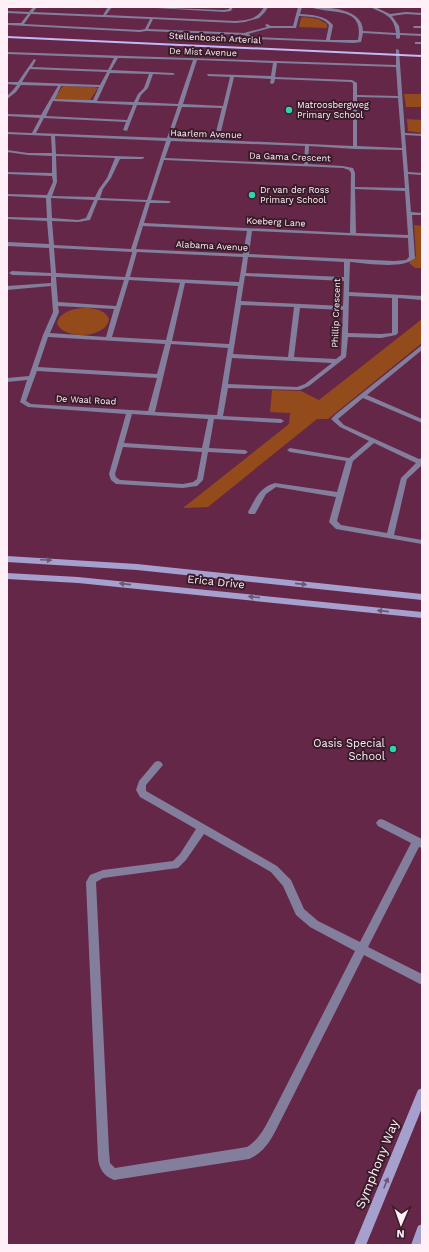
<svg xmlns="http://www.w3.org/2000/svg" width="429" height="1252" viewBox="0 0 429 1252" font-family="'Work Sans',sans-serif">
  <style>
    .green { fill: #944b1b }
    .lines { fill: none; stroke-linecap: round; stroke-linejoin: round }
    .minor { fill: #827e9c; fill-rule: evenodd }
    .secondary { fill: #a6a0cf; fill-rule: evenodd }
    .primary { fill: #c2baf6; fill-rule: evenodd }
    .oneway { fill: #6a5774 }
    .poi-dot { fill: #2fd4aa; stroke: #391c2a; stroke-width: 1.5 }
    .labels { text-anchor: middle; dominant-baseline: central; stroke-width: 4; stroke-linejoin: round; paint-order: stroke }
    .far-street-label { font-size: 9px; fill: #ffeff6; stroke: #391c2a }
    .far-poi-label { font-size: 9px; fill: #ffeff6; stroke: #391c2a; text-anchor: start }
    .street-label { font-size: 11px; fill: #ffeff6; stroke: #391c2a }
    .poi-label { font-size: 11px; fill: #ffeff6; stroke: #391c2a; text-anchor: end }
    .near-street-label { font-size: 13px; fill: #ffeff6; stroke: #391c2a }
  </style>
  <rect width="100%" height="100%" fill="#652747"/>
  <path class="green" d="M304,17L318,19L327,24V28L299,27L301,18Z
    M64,86L94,87L98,88L90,100L56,99L55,98L62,87Z
    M404,94H422V107H406Z
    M407,119L422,120V133L408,131Z
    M414,225L422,226V268H415L409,263L416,256Z
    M82,308C93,308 105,309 109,319C107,338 63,341 57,323C60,312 72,309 82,308Z
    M422,319V343L328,419H317L208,507L183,508L289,424L290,413L270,412L272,390L301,391L319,400Z"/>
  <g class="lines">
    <path class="minor" d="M33,7H37L33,12L103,15L108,7H112L106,15L235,21C248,20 258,19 264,7H268L265,12L259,18L245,22L235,23L153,19L148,29L244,33L267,27L265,25L267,24L271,26H293L298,7H302L300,14C312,15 325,15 333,25L330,40H358C365,5 331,15 310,7C327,7 363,8 363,31L396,33C394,15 384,14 370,7H375L390,14L406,12L422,13V15L406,14L392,16L399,26L400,33L422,34V36L400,35V38L398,39L396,38V35L363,33L361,42L354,43L255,39L244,35L146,31L140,32L7,25V23H21L28,14L7,13V11L29,12ZM31,14L150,19L145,29L140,30L24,24ZM299,16C310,17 322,16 329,25L326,40L255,37L248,34L270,28H296Z
      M140,7L224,10L229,9V7H233L231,11L224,12Z
      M414,26H422V28H413Z
      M415,42H422V44H415Z
      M396,49L399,50L405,133L422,134V136L405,135L408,172L422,173V175L408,174L411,212L422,213V215H412L415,258C403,270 366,263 350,262L349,292L422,296V300L398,298V333L396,335L381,338L348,337L346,357L309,386L300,390L228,388L223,416L281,419L284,421L281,423L214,419L209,448L245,450L248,452L245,454L208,452L203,480L197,486L183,488L116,484L111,480L109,474L126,414L28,407L20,402L27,380L7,382V378L29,376L43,335L53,312L51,286L7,290V286L51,283V276L12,275L9,273L12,271L51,273L49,248L7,246V242L49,244L47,221L7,219V217L47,218L46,198L7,196V194L47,195L53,182L52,176L7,174V172L52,173V156L28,155L7,152V150L28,153H52L51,136L7,134V132L32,133L40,118L7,116V114L41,115L58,86L21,85L16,92L7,99V96L13,90L17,85L7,84V82H18L34,59L36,60L32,67L108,70L114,58L7,54V52L396,65ZM118,58L193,60L178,104L138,102L141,95L148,88L153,74L173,75L175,74L173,73L111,70ZM197,60L273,63L271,76L207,74L208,76L230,77L223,106L183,104ZM277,63L396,67L398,96L357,95V83L352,80L275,77ZM30,69L107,72L100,85L22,82ZM110,73L149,74L144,88L138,94L134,102L97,101ZM234,77L271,79L270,83L272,84L274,83L275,79L351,82L353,83V146L219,140ZM61,86L99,87L93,100L55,99ZM357,97L398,98L402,148L357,146ZM53,101L133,105L127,120L46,116ZM137,105L178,106L167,138L36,133L44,118L126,122L123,130L127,131ZM182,107L222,108L214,140L171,138ZM55,136L166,141L147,200L100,198L103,189L111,178L120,159H142L144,158V157L56,154ZM171,141L305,146L304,164L165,158ZM309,146L355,149L402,150L405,188L355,187V173L353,168L343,166L308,164ZM56,156L115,158L107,178L99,189L95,197L52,196L57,182ZM164,160L343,168L349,170L351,173L350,233L144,223L150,203H169L171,202L169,201L151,200ZM355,189L405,191L408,235L356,233ZM51,198L94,200L86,218L78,220L52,218ZM98,200L146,202L131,249L54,245L52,221L78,222L90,220ZM143,226L247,231L243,254L136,249ZM252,231L408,238L409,257L406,260L394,261L249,254ZM54,248L132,252V253L125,277L56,273ZM137,252L243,257L239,282L130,277ZM248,257L344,262V277L246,273ZM245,276L344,281L343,306L241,301ZM56,277L124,280L116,306L58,302ZM129,280L180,283L166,340L112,337ZM185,283L238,286L229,344L172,341ZM349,296L392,298V333L381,334L348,333ZM241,305L294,307L288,357L233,354ZM58,306L114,309L106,337L50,333L59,312ZM300,308L343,310L341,355L336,359L294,357ZM48,337L165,344L157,374L38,367ZM171,344L228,348L217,415L155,412ZM232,358L332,363L305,384L297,387L228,384ZM37,371L157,378L148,411L31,404L26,401ZM132,414L208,419L202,448L124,443ZM123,447L202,452L197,479L193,482L183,484L120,480L116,477L115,474Z
      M422,345V350L367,395L422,419V423L363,398L338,419L344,425L419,459L422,458V465L407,479L394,535L422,540V544L336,529L329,522L336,497L276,487L266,494L255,514H249L248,512C255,499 260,487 275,483L337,492L346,461L290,452L287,450L290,448L349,458L369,441L340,427L331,419L336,414ZM374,443L416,463L401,478L387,533L341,525L337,521L353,461Z
      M158,761L161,762L163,765L146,785V791L277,866L291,880L304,909L318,921L360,942L411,843L378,826L376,823L378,820L381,819L384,820L422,839V848L419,847L368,947L422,974V985L364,955L281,1120C273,1136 266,1152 249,1159L114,1180C104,1176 99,1169 98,1158L86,882L90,875L103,870L173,861L180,854L196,829L140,797L136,790L139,781L155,762ZM204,834L271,872L283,886L296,915L310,927L355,951L273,1112C266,1125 260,1139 247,1147L115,1168L110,1163L109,1151L96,882L103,878L178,868L186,860Z"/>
    <path class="secondary" d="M7,556L137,564L422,594V600L137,570L7,562Z
      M7,573L78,577L422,612V618L78,583L7,579Z
      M422,1088V1108L366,1245H354L418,1090Z
      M422,1224V1245H411L418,1226Z"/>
    <path class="primary" d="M7,36L422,55V57L7,38Z"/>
  </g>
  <defs><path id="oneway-solid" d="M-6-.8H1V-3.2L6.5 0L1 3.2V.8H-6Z"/></defs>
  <g class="oneway">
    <use href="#oneway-solid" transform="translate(46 560) rotate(2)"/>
    <use href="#oneway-solid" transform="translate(125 584) rotate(-174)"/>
    <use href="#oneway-solid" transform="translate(301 584) rotate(6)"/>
    <use href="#oneway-solid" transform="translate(254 597) rotate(-174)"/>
    <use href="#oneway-solid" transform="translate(383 611) rotate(-174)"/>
    <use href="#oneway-solid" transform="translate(386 1183) rotate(-68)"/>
  </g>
  <g class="poi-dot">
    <circle cx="289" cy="110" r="4"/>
    <circle cx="252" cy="195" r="4"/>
    <circle cx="393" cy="749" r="4"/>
  </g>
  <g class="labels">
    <g class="far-street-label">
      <text transform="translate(215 38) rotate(3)">Stellenbosch Arterial</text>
      <text transform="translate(203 52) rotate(2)">De Mist Avenue</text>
      <text transform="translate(206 134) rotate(2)">Haarlem Avenue</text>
      <text transform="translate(290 157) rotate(2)">Da Gama Crescent</text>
      <text transform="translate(276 222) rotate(3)">Koeberg Lane</text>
      <text transform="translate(212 246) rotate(3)">Alabama Avenue</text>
      <text transform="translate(336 313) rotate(-88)">Phillip Crescent</text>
      <text transform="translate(86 400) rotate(3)">De Waal Road</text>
    </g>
    <g class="far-poi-label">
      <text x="297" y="105">Matroosbergweg<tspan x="297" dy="10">Primary School</tspan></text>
      <text x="260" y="190">Dr van der Ross<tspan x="260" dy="10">Primary School</tspan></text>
    </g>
    <g class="street-label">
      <text transform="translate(216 582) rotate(6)">Erica Drive</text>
    </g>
    <g class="poi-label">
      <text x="385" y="743">Oasis Special<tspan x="385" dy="13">School</tspan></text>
    </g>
    <g class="near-street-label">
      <text transform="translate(377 1164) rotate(-68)">Symphony Way</text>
    </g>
  </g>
  <rect width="429" height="1252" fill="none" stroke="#ffeff6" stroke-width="16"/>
  <g transform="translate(401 1224) rotate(182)" stroke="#391c2a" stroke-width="3" paint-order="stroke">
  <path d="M0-3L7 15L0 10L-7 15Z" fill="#ffeff6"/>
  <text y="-6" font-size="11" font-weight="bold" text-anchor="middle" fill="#ffeff6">N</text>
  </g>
</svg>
